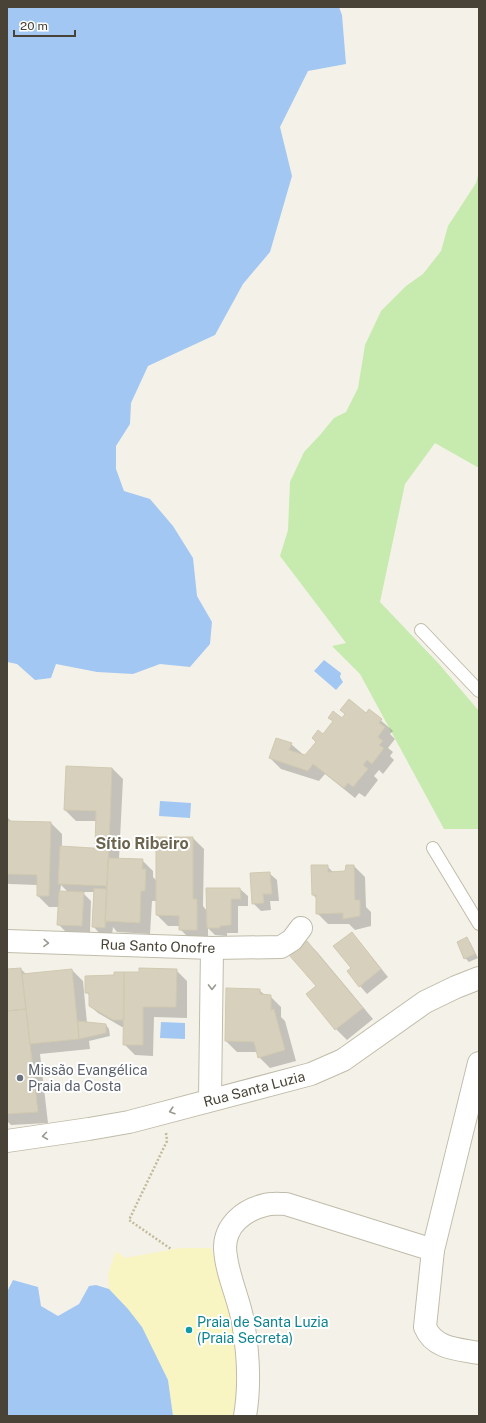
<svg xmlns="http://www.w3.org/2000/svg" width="486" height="1423" viewBox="0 0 486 1423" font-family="'Public Sans',sans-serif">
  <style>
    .green { fill: #c7eaaf }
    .sand { fill: #f9f5c3 }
    .water { fill: #a3c7f3 }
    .shadow { fill: #0003; fill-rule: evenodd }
    .building { fill: #d6d0bd; stroke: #d1c9b0 }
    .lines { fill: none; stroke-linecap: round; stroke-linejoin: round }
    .service-casing { stroke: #c0bcaa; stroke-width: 14 }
    .minor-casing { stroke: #c0bcaa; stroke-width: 24 }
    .path { stroke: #c2ba9b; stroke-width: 2.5; stroke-dasharray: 2 2; stroke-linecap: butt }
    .service { stroke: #fff; stroke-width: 12 }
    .minor { stroke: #fff; stroke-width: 22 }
    .oneway { stroke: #9a9890 }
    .worship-dot { fill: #6b7280; stroke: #fff; stroke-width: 1.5 }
    .culture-dot { fill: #0f9aa8; stroke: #fff; stroke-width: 1.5 }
    .labels { text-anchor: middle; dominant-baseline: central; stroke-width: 4; stroke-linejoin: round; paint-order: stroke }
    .street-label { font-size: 14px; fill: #484336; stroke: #fff }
    .worship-label { font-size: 14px; fill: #5b616d; stroke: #fff; text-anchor: start }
    .culture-label { font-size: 14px; fill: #0d838f; stroke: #fff; text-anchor: start }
    .quarter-label { font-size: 16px; font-weight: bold; fill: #6b634d; stroke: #fff }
  </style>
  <rect width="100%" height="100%" fill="#f4f2e8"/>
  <path class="green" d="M479,172V468L435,443L405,484L380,602L439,664L479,711V829H444L360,674L332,646L346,643L280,556L288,530L290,482L304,452L320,435L334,418L346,412L358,388L365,345L381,311L406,286L423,274L441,251L448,226L476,183Z"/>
  <path class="sand" d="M180,1248H211L229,1299L236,1333L240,1416H173L168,1380L128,1309L109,1289L108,1274L116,1251L125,1258Z"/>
  <path class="water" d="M7,7H339L342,15L346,64L308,71L280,127L292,176L270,252L243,284L215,335L148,366L131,403L130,424L116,446V469L124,491L150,499L173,526L193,558L197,596L212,622L210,644L190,667L160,664L133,674L97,672L56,664L51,678L35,680L17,664L7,662Z
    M324,660L341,673L340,677L343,682L336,690L314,671Z
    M160,801L191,803L190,818L159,816Z
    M161,1022L185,1023V1039L160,1038Z
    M13,1280L38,1287L41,1306L58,1316L79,1304L89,1286L96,1285L109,1289L128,1309L142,1327L168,1380L173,1416H7V1292Z"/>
  <path class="shadow" d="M369,710L393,731L390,734L395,739L388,748L393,752L390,756L394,760L383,774L379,770L374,776L378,780L365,797L359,793L355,798L325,774L319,781L281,769L270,758L291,744L306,757L323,736L343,720L366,714Z
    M112,768L123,779L119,859L142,860L153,871V877L157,881L193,838L204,849L203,906L207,911L240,889L248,896V906H238V933H227V936L215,935L208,928V941L191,940L180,929V926H168L157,915V901H152L150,934L117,932L113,927L112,935L100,934L93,926L94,892H82L91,901L90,933L66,932L58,924L59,907H49L38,896V885L9,884L7,883V817L12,822L51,823L62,834V847L97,849L96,848V821H76L65,810ZM61,885L68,892H60Z
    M327,866L333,872H346L347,866H354L365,877L366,907L371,912V926L355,930L349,924H328L317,913V899L313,895Z
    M269,873L277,880L279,901H270L271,910L261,911L253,903Z
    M351,933L359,941L388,977L367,994L360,986L352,969Z
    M466,938L470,942L478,958L469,962L465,958Z
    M307,942L318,953L373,1019L347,1040L336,1029L308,995L317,987Z
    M21,969L26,974L72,970L83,981L87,1023L106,1025L109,1029L110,1036L89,1041L90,1049L40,1054L48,1123L11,1125L7,1121V970Z
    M176,970L187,981V1018L154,1017L153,1056L135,1055L124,1044V1027H122L98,1013L90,1006V996L86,992L140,973Z
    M259,990L265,995L270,996L281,1007V1017L285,1021L296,1061L270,1068L259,1057L257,1052H237L226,1041Z"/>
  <path class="building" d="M349,699L366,713L369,709L382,719L379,723L385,727L378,737L383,741L379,745L384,748L372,764L367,760L363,765L368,769L353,787L348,783L344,788L313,764L308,771L269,758L276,738L292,743L289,750L305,755L316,742L312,738L318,730L323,734L333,721L328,718L333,711L342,718L345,714L340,710Z
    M66,766L112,768L109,849L95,848L96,811L64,810Z
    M7,816V821L51,822L49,896H37V875L7,874Z
    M156,837H193V899H197V930H179V916L156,915Z
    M60,846L109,849L107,886L58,884Z
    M108,858L143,859L142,869H146L145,891H141L140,923L105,921Z
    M311,865H328V872L345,871L346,865H354L355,900H360V916L343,919V913L316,914V895H312Z
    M270,872L272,894H263L264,903L252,904L250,873Z
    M94,888L107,889L105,928L92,927Z
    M206,888H240L241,899H231V925L220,926V928H207Z
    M59,891L84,892L82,926L57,925Z
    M352,932L381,969L359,987L347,971L351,968L333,946Z
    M467,937L475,954L464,959L457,942Z
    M307,941L363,1008L335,1030L306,994L316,986L289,955Z
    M21,968L26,1009L7,1011V969Z
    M139,968L177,969L176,1007H143V1045H123L124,972H139Z
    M72,969L79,1039L30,1044L22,974Z
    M114,972H124V1020H113L89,1006V993H85V976L114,975Z
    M226,988L260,989V994L271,995V1010L274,1009L285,1050L258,1058L254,1042L225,1041Z
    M26,1009L38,1112L7,1114V1011Z
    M78,1021L106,1024V1033L79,1039Z"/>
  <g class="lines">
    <defs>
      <path id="service" d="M421,630L479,691
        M433,848L479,924"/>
      <g id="minor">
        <path id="s1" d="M7,941L212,948L281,947L292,940L301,928"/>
        <path d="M479,1063L433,1250L425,1327C434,1349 458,1349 479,1353"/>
        <path d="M210,1100L212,948"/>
        <path id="s2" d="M7,1141L89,1129L129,1122L311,1074L343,1060L425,1002L456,987L479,978"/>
        <path d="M245,1416C250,1387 248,1351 243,1322C239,1298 226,1273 225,1248C225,1225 244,1210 265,1205C271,1203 279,1204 286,1204L433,1250"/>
      </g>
    </defs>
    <use href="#service" class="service-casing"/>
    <use href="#minor" class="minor-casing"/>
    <path class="path" d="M166,1133L167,1141L129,1220L171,1249"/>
    <use href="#service" class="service"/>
    <use href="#minor" class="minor"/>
  </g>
  <defs><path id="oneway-chevron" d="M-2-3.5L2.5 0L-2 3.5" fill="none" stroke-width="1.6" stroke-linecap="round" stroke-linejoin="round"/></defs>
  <g class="oneway">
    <use href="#oneway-chevron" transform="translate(46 943) rotate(2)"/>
    <use href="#oneway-chevron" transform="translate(212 987) rotate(91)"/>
    <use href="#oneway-chevron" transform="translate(172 1111) rotate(163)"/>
    <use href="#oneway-chevron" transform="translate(45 1136) rotate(172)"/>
  </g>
  <circle class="worship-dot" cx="20" cy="1078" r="4"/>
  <circle class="culture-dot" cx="189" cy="1330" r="4"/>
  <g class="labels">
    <g class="street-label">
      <text stroke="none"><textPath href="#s1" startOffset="151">Rua Santo Onofre</textPath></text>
      <text stroke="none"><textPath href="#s2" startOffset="253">Rua Santa Luzia</textPath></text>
    </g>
    <g class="worship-label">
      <text x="28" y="1070">Missão Evangélica<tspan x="28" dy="16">Praia da Costa</tspan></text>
    </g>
    <g class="culture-label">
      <text x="197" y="1322">Praia de Santa Luzia<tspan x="197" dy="16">(Praia Secreta)</tspan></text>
    </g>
    <g class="quarter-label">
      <text x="142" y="843">Sítio Ribeiro</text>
    </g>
  </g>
  <rect width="486" height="1423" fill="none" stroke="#484336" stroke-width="16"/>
  <path d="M14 30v6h61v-6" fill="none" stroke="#484336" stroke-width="2"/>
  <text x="20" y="30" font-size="12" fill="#484336" stroke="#ffffff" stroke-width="3" paint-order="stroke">20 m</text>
</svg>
